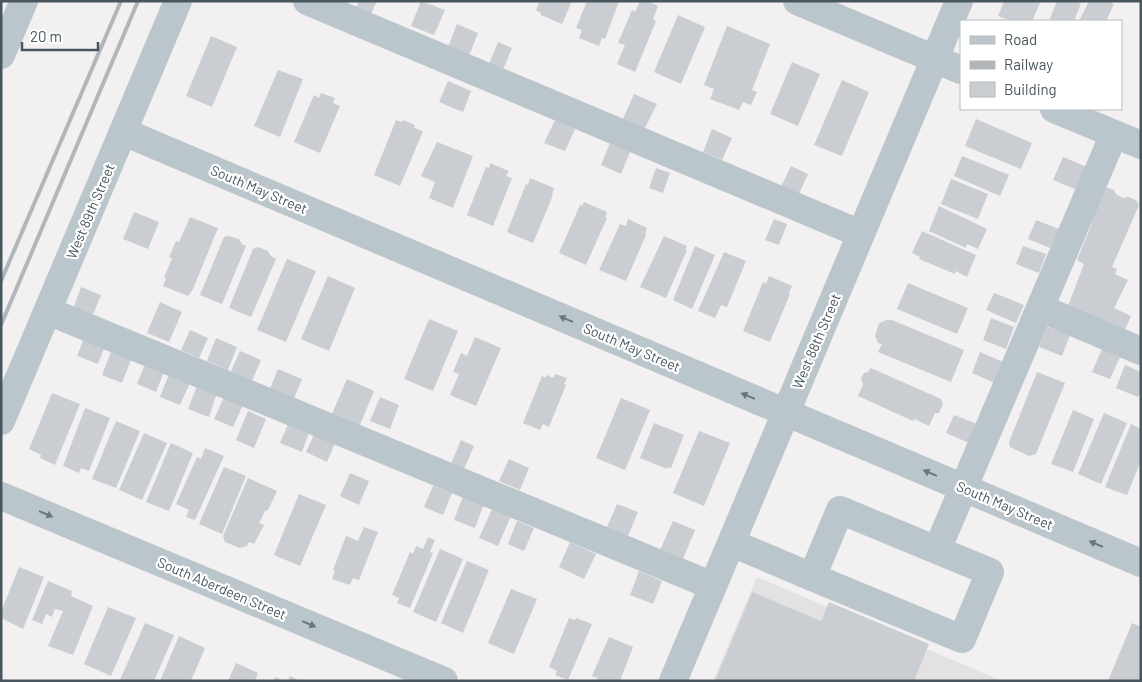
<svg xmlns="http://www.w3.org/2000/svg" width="1142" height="682" viewBox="0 0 1142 682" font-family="Barlow,sans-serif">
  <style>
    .education { fill: #e3e1e2 }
    .building { fill: #caced2 }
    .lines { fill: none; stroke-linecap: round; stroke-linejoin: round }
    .minor { stroke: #bbc6cc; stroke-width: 28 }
    .rail { stroke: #b2b6ba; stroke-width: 4 }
    .oneway { fill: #6a787e }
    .labels { text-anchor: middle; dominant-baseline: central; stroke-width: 4.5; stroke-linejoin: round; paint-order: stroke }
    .street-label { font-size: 14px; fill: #48565d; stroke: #fff }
  </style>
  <rect width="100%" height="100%" fill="#f2f0f0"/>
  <path class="education" d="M757,577L1002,681H713Z"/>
  <path class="building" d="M359,1H377L370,16L355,9Z
    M421,1L445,10L434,35L411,26Z
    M540,1H572L562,24L541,15V13L536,10Z
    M587,1H619L605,39L602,38L599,46L579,38L582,30L576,28Z
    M640,1H647L658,6L653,19L656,21L635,72L617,64L625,45L618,43L632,10L635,12Z
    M1004,1H1041L1032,21H1011L998,16Z
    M1057,1H1076L1081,4L1074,21H1049Z
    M1089,1H1112L1111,3L1114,4L1106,21H1079Z
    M678,15L705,27L681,84L654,72Z
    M457,24L478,33L469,56L448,47Z
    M727,26L770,44L752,90L757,92L751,105L743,102L739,110L710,99L714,89L704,85Z
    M211,36L237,47L212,107L186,96Z
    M498,42L512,48L503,70L489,64Z
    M792,62L820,74L798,126L770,114Z
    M278,70L303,79L280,137L254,126Z
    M842,80L869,92L842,156L814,145Z
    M448,81L471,91L463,112L439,102Z
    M321,93L335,98L333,103L340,106L320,153L294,142L314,95L319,98Z
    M634,94L657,104L645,128L623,119Z
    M976,119L1032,143L1021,169L965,146Z
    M396,120L402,122L403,120L415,125L414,128L423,131L400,186L374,175Z
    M555,120L575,129L565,151L544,143Z
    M712,129L732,138L722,160L703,152Z
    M437,142L473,156L453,208L429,198L435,182L421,176Z
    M610,143L630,152L621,174L601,165Z
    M962,156L1009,175L1000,196L954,176Z
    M1063,157L1087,167L1077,190L1053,180Z
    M490,163L509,171L506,176L512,178L493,226L467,215L486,167L489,168Z
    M791,166L808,174L799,194L781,187Z
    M656,168L670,173L663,193L649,188Z
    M530,178L554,188L552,195H553L533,243L507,232L526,184L528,185Z
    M951,179L988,194L978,219L941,204Z
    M1105,187L1114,190L1116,194L1123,198L1128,197L1136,200L1139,205L1112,267L1117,269L1115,274L1128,280L1114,308L1131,316L1125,330L1068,306L1084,264L1077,260L1092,223L1087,222Z
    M584,202L607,212L605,217L607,218L586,265L559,253L580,205L582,206Z
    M939,206L987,229L978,249L967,244L966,248L929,231Z
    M134,212L159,222L148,249L123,239Z
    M190,217L218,228L193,289L188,296L163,286L166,278H164L172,258L169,257L176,241L179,242Z
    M628,219L647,228L645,234L646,235L626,281L599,270L620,224L626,226Z
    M774,219L787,224L779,245L765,240Z
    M1036,220L1059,229L1050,248L1028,239Z
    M922,231L976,255L967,277L956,271L955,274L919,259L920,257L912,253Z
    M229,236L239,239L242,244L246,246L222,304L200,295L224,237Z
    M664,236L687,246L685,249L687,250L666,298L640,287Z
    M695,246L715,255L692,309L673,300Z
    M1023,246L1046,254L1039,273L1016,264Z
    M258,247L268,251L271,256L276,259L251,317L229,308L253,249Z
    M724,252L746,261L727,307L721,305L715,318L698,311Z
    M287,259L316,271L286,342L257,330Z
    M328,276L355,288L329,351L301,339Z
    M769,276L792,286L789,293L790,294L770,342L743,331L763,282L766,284Z
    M908,283L968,308L957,334L897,309Z
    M81,287L101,295L92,317L73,309Z
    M994,293L1024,305L1016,323L986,310Z
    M160,302L182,312L169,342L147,333Z
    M991,318L1014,327L1006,349L983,340Z
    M429,319L458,331L433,391L404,379Z
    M887,320H892L964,350L951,382L878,352L882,344L878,343L875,336L879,323Z
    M1047,327L1070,335L1062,356L1039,347Z
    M190,330L208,338L199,358L181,350Z
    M475,337L501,348L476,406L450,395L459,374L453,372L461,353L467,356Z
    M84,338L105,346L98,364L77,356Z
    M216,338L237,347L228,370L207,361Z
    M1102,349L1120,357L1110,379L1092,372Z
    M240,351L261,360L252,381L231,371Z
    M111,352L131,360L122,383L102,375Z
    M980,352L1003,362L995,383L972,373Z
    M145,364L164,372L156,392L137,384Z
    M1125,365L1141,372V390L1138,397L1116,388Z
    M871,368L941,399L943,404L939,413H935L929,426L914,419L913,421L858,396L863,385L861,378L864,373L868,372Z
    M278,369L302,379L293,401L269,391Z
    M1037,372L1065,383L1036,454L1029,456L1010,447L1009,442Z
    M169,374L190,383L180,405L160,397Z
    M555,374L567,378L564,384L566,385L549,427L543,424L540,430L523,423L542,376L545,378L547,375L553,378Z
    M347,379L374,391L359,427L331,416Z
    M197,386L217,393L209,417L188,409Z
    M52,393L80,404L55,465L40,458L41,455L29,449Z
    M224,397L243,405L233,427L214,419Z
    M380,397L399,405L390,429L370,421Z
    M621,398L650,410L625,470L596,458Z
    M85,408L110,418L89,471L81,468L79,473L63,466Z
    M1073,410L1094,419L1073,472L1051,464Z
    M248,411L266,419L254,448L236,440Z
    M1104,413L1127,423L1101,484L1078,474Z
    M954,415L977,424L969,443L946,433Z
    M116,421L140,431L116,488L92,479Z
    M289,422L310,430L302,452L280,443Z
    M654,423L684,435L671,468L668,467L667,469L640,458Z
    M1131,424L1141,429V461L1127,495L1105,487Z
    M699,431L730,443L704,506L673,493Z
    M315,432L336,441L327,462L306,452Z
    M144,433L167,443L142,500L119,490Z
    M461,440L474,446L464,469L451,464Z
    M171,443L193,453L169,511L146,502Z
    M205,448L224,456L195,520L186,517L189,510L176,504L197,457L201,459Z
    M509,459L529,468L520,490L499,481Z
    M224,467L246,476L222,534L199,524Z
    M350,473L369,481L359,505L340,496Z
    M248,478L277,491L268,510L265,511L259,523L264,525L254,544L249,542L247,546L240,548L225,542L223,536Z
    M433,486L452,493L443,515L424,507Z
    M299,494L326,505L300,566L274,555Z
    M463,496L484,504L475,528L454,520Z
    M617,504L638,512L628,536L607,527Z
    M492,509L511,516L498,546L479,538Z
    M517,521L534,528L524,551L508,544Z
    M673,521L695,530L683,559L660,550Z
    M364,527L378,532L359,580L353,578L350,585L332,579L335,571L333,570L346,536L358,541Z
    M428,537L435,540L430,552L433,553L410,608L397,603L399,598L392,595L410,552L413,554L416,546L423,549Z
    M570,542L596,554L584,579L559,567Z
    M440,549L463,559L436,622L413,612Z
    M467,561L489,570L463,633L441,623Z
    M19,567L44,577L23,629L1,618V612Z
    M639,571L662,581L653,604L630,595Z
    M48,581L72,591L71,596L93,606L73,655L48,646L63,611L55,609L52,617L46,614L42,624L32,620Z
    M511,589L537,599L514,654L488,643Z
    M752,592L821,621L829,602L929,644L914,681H715Z
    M108,607L136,618L111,676L84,664Z
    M569,618L575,620L576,618L592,624L568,680L555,675L557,671L549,667Z
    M145,623L174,635L154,681H122L120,680Z
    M1132,623L1141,627V681H1108Z
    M179,636L205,648L191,681H160Z
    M609,637L633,647L620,681H597L598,678L592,676Z
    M236,663L258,673L255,681H228Z
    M290,676L300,681H288Z
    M275,677L285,681H273Z"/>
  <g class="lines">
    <path class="minor" d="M307,1L861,234
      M797,1L961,70
      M1,55L24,1
      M1054,109L1141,145
      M124,132L1141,563
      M1040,308L1141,351
      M48,311L713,586
      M1,421L178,1
      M1,496L444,681
      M840,510L990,572L962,639L812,577Z
      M732,543L812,577
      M937,550L1114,134
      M673,681L959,1"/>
    <path class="rail" d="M1,281L121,1
      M1,325L138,1"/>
  </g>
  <defs><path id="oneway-solid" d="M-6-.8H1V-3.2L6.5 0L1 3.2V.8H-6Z" transform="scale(1.25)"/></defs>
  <g class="oneway">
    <use href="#oneway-solid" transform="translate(566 319) rotate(-157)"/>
    <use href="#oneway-solid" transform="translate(748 396) rotate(-157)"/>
    <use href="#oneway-solid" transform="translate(930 473) rotate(-157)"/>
    <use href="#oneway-solid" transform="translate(46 514) rotate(23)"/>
    <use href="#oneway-solid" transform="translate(1096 544) rotate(-157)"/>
    <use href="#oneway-solid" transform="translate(309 624) rotate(23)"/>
  </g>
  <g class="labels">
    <g class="street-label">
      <text transform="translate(259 189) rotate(23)">South May Street</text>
      <text transform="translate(90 211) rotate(-67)">West 89th Street</text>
      <text transform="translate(816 341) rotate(-67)">West 88th Street</text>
      <text transform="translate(632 347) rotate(23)">South May Street</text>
      <text transform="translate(1005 505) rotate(23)">South May Street</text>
      <text transform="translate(222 588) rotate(23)">South Aberdeen Street</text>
    </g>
  </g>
  <rect width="1142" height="682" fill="none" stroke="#48565d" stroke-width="5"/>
  <rect x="960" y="20" width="162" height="90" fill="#ffffff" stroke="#b6bbbe"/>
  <rect x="970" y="36" width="25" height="8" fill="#bbc6cc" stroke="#b6bbbe"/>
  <text x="1004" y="45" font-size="15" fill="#48565d">Road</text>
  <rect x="970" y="61" width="25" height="8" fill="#b2b6ba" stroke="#b6bbbe"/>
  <text x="1004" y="70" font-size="15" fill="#48565d">Railway</text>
  <rect x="970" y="82" width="25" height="15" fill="#caced2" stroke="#b6bbbe"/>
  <text x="1004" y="95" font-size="15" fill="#48565d">Building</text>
  <path d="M22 42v8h76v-8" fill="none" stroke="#48565d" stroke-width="2.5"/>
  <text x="30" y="42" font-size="15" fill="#48565d" stroke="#ffffff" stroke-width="4" paint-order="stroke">20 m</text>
</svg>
